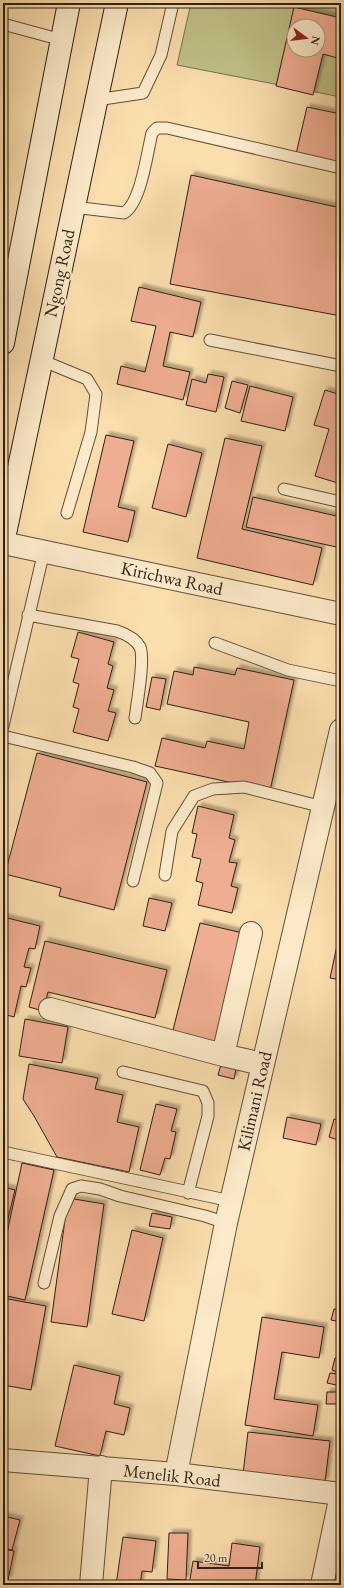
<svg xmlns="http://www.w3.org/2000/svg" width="344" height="1588" viewBox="0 0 344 1588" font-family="'EB Garamond',serif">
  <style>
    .green { fill: #c0c189; stroke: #77704e; fill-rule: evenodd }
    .building { fill: #efad91; stroke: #2e1f12; fill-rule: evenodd; filter: url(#shadow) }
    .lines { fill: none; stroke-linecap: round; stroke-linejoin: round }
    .lane-casing { stroke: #614f39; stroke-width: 13 }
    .street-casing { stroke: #614f39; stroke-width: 24 }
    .secondary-casing { stroke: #2e1f12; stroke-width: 24 }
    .lane { stroke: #fceaca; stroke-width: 11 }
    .street { stroke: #fceaca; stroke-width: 22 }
    .secondary { stroke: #fceaca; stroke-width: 22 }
    .labels { text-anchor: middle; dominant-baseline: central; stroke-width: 4; stroke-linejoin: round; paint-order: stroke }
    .street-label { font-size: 18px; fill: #2e1f12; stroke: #fceaca }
  </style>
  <defs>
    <filter id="shadow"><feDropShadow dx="3.5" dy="-3.5" stdDeviation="1" flood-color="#0004"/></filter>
  </defs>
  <rect width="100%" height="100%" fill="#fbdeae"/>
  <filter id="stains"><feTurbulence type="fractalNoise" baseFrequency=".005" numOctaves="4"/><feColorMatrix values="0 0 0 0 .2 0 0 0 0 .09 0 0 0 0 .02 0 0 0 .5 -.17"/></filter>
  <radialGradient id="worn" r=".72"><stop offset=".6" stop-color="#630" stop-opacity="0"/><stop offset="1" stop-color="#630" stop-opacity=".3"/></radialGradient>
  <path class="green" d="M191,3H341V97L177,65ZM294,26H318V50H294Z"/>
  <path class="building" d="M294,7L341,18V59L323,54L313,95L276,86ZM294,26H318V50H294Z
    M307,107L341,114V164L296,154Z
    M191,175L341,208V316L170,284Z
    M139,287L201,302L193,337L170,332L163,366L190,372L183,400L117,384L121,366L145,372L156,326L131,321Z
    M208,374L224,377L216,412L186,405L192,379L206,383Z
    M232,381L248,385L240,413L225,408Z
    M250,386L293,397L285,431L241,421Z
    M325,390L341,395V484L315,476L329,429L314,425Z
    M106,435L134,441L118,507L135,511L128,542L83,532Z
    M225,438L262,446L242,529L322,548L313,585L197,558Z
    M168,444L202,453L186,517L152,508Z
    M253,497L341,517V548L246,527Z
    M78,632L114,642L108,664L113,666L107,688L114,690L108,711L116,713L108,741L73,732L79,709L73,707L79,684L73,682L79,659L71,657Z
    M194,667L235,675L237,668L294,680L270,791L155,766L162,738L205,748L207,741L244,749L249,722L167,704L174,671L193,675Z
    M152,677L166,679L160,710L146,707Z
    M37,753L147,782L114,910L59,896L61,888L5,874Z
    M198,806L234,815L229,838L235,840L229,862L237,863L231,886L238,888L232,913L198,905L203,883L196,881L201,859L192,857L197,834L192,833Z
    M149,898L172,903L165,931L143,926Z
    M3,917L40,926L35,949L29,948L24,967L31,968L26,987L21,986L14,1017L3,1014Z
    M200,923L247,934L219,1050L171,1038Z
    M341,927V980L330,978Z
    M45,941L167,970L155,1018L48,992L43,1011L29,1007Z
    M25,1019L68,1027L62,1063L19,1056Z
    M222,1061L237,1065L234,1079L218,1075Z
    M29,1064L98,1078L95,1089L123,1095L117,1122L139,1127L129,1172L57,1157L34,1116L23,1099Z
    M156,1104L177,1109L171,1131L176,1132L170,1159L165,1158L160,1175L140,1170Z
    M287,1117L321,1124L316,1145L283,1138Z
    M334,1119L341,1121V1141L329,1137Z
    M22,1163L54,1170L25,1300L3,1295V1252Z
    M3,1187L15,1190L3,1239Z
    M68,1198L104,1204L87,1327L51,1322Z
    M152,1213L172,1217L170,1229L149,1226Z
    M132,1230L163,1238L144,1321L112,1314Z
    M3,1298L46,1306L31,1390L3,1385Z
    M334,1309L341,1310V1322L331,1320Z
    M262,1317L324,1327L319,1358L282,1352L274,1399L318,1405L313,1436L245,1425Z
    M335,1358L341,1360V1373L332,1370Z
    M74,1365L120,1376L114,1404L130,1408L124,1435L106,1431L100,1456L55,1446Z
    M330,1373L341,1375V1386L327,1383Z
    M327,1392H341V1404H326Z
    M248,1432L330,1441L325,1482L243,1474Z
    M3,1516L20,1520L12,1550L3,1548Z
    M169,1533H188L186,1580L167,1579Z
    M123,1537L156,1541L152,1572L142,1571L140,1585H116Z
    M232,1543L260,1547L255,1585H189L193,1561L229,1566Z
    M3,1549L14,1551L8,1580L3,1579Z"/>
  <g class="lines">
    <defs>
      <path id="lane" d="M3,24L62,40
        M96,100L143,93L161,55L173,3
        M73,207L124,213C141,203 147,153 152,133L157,128H167L341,168
        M210,340L341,366
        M41,360L87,379L96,394L91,432L67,513
        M284,489L341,502
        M28,615L117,631C126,634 135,638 140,647C145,659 137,703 135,718
        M215,643L288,670L341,681
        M3,726L44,551
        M3,736L133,767L150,773L157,783L133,881
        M165,875L172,831L194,796L213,789L244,787L323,807
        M123,1072L203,1091L208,1103V1116L188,1193
        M3,1152L231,1201
        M44,1283L60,1216L72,1189L81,1186L100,1189L120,1196L205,1216L226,1223"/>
      <path id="street" d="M3,543L341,614
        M251,933L223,1055L262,1064
        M50,1009L223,1055
        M3,1460L176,1474L341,1494
        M176,1474L226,1223L341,730
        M91,1585L101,1467
        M322,1585L341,1495"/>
      <path id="secondary" d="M3,343L69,3
        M3,543L117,3"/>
    </defs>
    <use href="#lane" class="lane-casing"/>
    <use href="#street" class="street-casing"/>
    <use href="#secondary" class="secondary-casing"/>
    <use href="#lane" class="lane"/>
    <use href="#street" class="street"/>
    <use href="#secondary" class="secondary"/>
  </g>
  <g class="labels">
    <g class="street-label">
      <text transform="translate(59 273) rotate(-78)">Ngong Road</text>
      <text transform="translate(172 578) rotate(12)">Kirichwa Road</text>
      <text transform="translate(254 1101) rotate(-77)">Kilimani Road</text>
      <text transform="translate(172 1475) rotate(6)">Menelik Road</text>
    </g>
  </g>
  <rect width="344" height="1588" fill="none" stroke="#fbdeae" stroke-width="16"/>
  <rect x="4" y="4" width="336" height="1580" fill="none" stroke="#2e1f12" stroke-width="2"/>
  <rect x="8" y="8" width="328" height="1572" fill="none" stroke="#2e1f12"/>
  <g transform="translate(306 38) rotate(105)"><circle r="19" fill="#fceaca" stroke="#aa9980"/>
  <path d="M0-3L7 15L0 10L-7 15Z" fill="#8f2418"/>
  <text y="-6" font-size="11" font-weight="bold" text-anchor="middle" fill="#2e1f12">N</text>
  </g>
  <path d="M198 1562v6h64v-6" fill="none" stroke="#2e1f12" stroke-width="2"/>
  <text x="204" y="1562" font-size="12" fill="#2e1f12" stroke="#fceaca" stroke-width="3" paint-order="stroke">20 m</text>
  <rect width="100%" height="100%" filter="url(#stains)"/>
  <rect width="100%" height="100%" fill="url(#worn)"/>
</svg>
